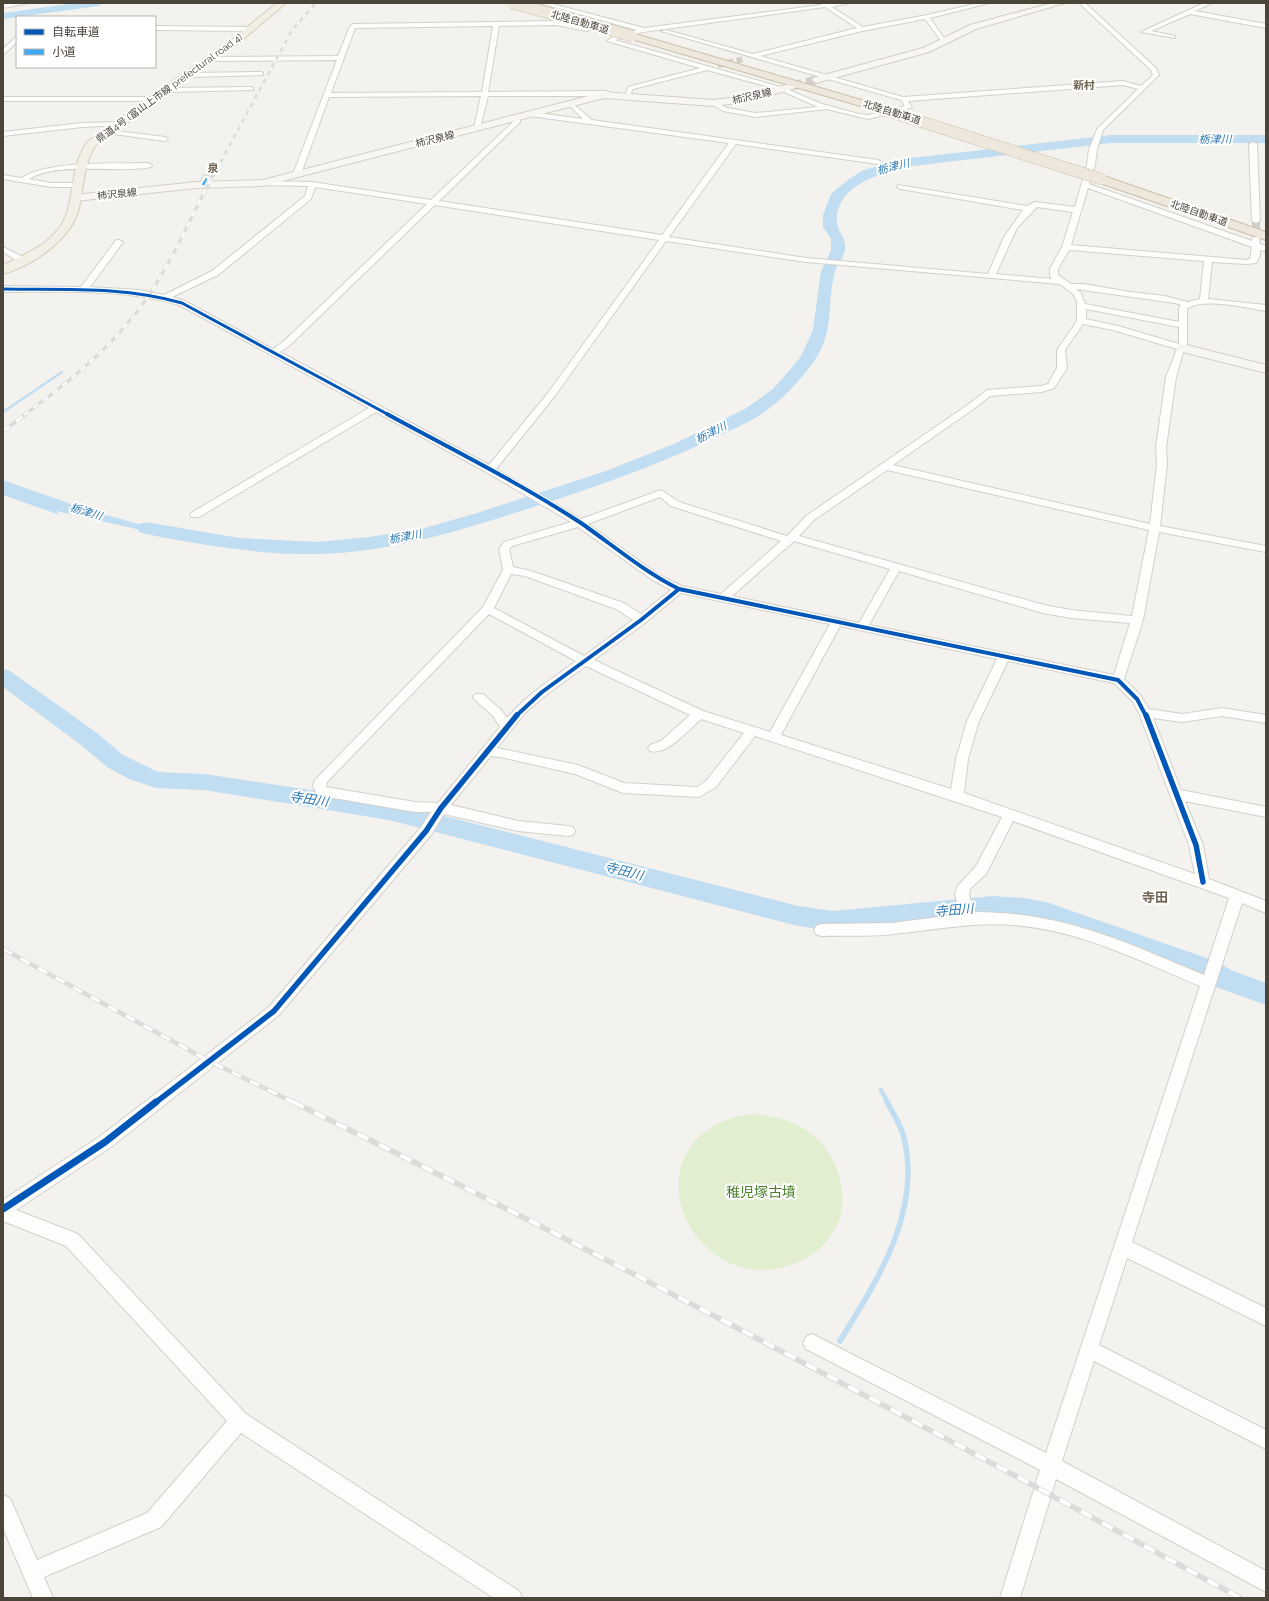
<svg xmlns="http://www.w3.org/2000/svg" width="1269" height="1601" viewBox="0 0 1269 1601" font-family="Raleway,'Noto Sans JP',sans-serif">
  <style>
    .green { fill: #e1eecf }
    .water { fill: #c0ddf1 }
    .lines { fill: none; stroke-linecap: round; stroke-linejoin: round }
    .stream-far2 { stroke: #c0ddf1; stroke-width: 2.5 }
    .stream-far1 { stroke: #c0ddf1; stroke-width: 4.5 }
    .stream { stroke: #c0ddf1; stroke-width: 5.5 }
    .river { fill: #c0ddf1; fill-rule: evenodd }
    .street-tunnel-far1 { stroke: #d2cfca; stroke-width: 6; stroke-dasharray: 6 3.5; stroke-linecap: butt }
    .street-tunnel { stroke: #d2cfca; stroke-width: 8; stroke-dasharray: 8 4; stroke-linecap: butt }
    .secondary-tunnel { stroke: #d2cfca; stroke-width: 9; stroke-dasharray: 9 4.5; stroke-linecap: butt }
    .street-casing { stroke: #d2d0cb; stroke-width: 2 }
    .secondary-casing { stroke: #d3cfc5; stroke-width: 2 }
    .primary-casing { stroke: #d6cebb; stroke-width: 2 }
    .highway-casing { stroke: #ccbfa9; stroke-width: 2 }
    .street { fill: #fdfdfc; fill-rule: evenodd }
    .secondary { fill: #f7f6f1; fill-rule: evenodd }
    .primary { fill: #f2efe6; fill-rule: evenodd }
    .highway { fill: #ede8db; fill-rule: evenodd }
    .rail-far4-casing { stroke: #dbdbda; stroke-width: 2.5 }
    .rail-far3-casing { stroke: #dbdbda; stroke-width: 3 }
    .rail-far2-casing { stroke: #dbdbda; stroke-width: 3.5 }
    .rail-far1-casing { stroke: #dbdbda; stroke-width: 4.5 }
    .rail-casing { stroke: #dbdbda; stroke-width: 5.5 }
    .rail-far4 { stroke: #fff; stroke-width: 1.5; stroke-dasharray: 4.5; stroke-linecap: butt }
    .rail-far3 { stroke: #fff; stroke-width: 2; stroke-dasharray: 6; stroke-linecap: butt }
    .rail-far2 { stroke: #fff; stroke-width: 2.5; stroke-dasharray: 8; stroke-linecap: butt }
    .rail-far1 { stroke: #fff; stroke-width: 3; stroke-dasharray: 10; stroke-linecap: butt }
    .rail { stroke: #fff; stroke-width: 4; stroke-dasharray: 12; stroke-linecap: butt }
    .highway-bridge-casing { stroke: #ccbfa9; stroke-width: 12; stroke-linecap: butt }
    .highway-bridge { stroke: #ede8db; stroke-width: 11 }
    .quiet-far1 { stroke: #3fa9f5; stroke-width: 2; stroke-dasharray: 4 2; stroke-linecap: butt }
    .quiet { stroke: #3fa9f5; stroke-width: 2.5; stroke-dasharray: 5 2.5; stroke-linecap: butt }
    .cycleway-far3-casing { stroke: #fff; stroke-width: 4.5 }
    .cycleway-far2-casing { stroke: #fff; stroke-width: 6 }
    .cycleway-far1-casing { stroke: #fff; stroke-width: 8 }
    .cycleway-casing { stroke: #fff; stroke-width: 10 }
    .cycleway-far3 { stroke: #0057b8; stroke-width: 3 }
    .cycleway-far2 { stroke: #0057b8; stroke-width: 4 }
    .cycleway-far1 { stroke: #0057b8; stroke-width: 5.5 }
    .cycleway { stroke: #0057b8; stroke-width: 7 }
    .labels { text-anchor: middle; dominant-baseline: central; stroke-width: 4; stroke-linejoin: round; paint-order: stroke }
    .far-street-label { font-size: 10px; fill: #4b4439; stroke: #fff }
    .far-neighbourhood-label { font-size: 11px; font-weight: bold; fill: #6e6250; stroke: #fff }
    .far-water-label { font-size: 11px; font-style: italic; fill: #2e7ab2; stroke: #fff }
    .water-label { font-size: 13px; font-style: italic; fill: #2e7ab2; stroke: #fff }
    .neighbourhood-label { font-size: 13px; font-weight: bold; fill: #6e6250; stroke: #fff }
    .near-park-label { font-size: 14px; fill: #4a7f2a; stroke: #fff }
  </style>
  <rect width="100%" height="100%" fill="#f4f2ee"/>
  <path class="green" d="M757,1114C775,1117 790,1120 806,1130C835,1148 851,1191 838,1223C836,1227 833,1232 830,1236C820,1252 805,1261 787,1266C695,1295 627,1156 731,1118C739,1115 749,1115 757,1114Z"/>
  <path class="water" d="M3,480L85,509L192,539L163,535L56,511L60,515L3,495Z"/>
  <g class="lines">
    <path class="stream-far2" d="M3,412L62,372"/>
    <path class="stream-far1" d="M881,1090L888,1103"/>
    <path class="stream" d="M840,1341C877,1280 922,1213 904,1138C901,1125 893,1113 887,1102"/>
    <path class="river" d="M76,3H103L98,6L3,19V13Z
      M1111,135H1266V143H1111L904,167C876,175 834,187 837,223C838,233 847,238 845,250C844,257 837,264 835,271C826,304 836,333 812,364C797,384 779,403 757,417C745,424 731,430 718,436C667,461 615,480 561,498C483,523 402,552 318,554C260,555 202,545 146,534L139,532L137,528L139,524L146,522L239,538L318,542L369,537L421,529L477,513L606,471L674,444L745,409L773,389L800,358L813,330L821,271L831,251V239L823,227V215L831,194L849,179L864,170L903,159Z
      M3,669L10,671L97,733L123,755L158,772L204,774L389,802L798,906L833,911L993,896L1023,898L1046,902L1218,962L1231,970L1266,983V1005L1213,986L1200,978L1045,922L1023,918L993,916L833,931L798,926L389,820L204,790L156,788L129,779L107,767L81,745L3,687Z"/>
    <path class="street-tunnel-far1" d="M718,65L744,59"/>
    <path class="street-tunnel" d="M1256,221V239"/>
    <path class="secondary-tunnel" d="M793,86L816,80"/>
    <defs>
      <path id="street" d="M13,3H29L3,8V4Z
        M539,3H549L644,28L821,5L822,3H849L832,7L863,27L927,15L979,3H989L930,18L946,41L943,43L925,19L862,31L760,56L903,97L1123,81L1141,86L1153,75L1151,70L1079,3H1085L1156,68L1159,75L1103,130L1097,149L1095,165L1089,184L1252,241L1253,237H1259L1260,244L1266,246V251L1260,250V256L1256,263L1247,264L1212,262L1208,299L1266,305V311C1247,308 1202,297 1187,309V348L1183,353L1176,377L1166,447L1167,464L1160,526L1266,546V552L1159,532L1143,620L1124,679L1141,696L1149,709L1182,714L1222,708L1266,715V723L1222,716L1182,722L1153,718L1181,790L1266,807V817L1185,801L1203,845L1209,879L1266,901V913L1242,903L1132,1242L1266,1308V1326L1127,1258L1099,1345L1266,1430V1449L1094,1361L1062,1461L1266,1571V1592L1056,1479L1020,1598H1000L1040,1470L806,1349L803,1343L806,1337L812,1334L818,1337L1046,1453L1200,986C1140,961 1080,930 1014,925C972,922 935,930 894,934C870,937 845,935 821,936L816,934L814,930L816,926L821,924L892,923L961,914L955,895L957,887L976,866L1002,817L755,736L716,787L699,797L623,793L575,774L505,758L491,756L451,805L518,821L568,826L573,827L575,831L573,835L568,836L518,831L444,814L431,835L279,1015L111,1147L16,1210L78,1234L246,1414L519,1591L522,1598H494L241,1433L161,1527L44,1577L53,1598H33L3,1528V1495L10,1498L37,1560L147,1513L227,1421L66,1246L3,1221V1200L99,1137L269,1007L421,827L431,812H415L322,796L317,794L313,786L315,780L483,607L503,570L499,549L504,542L571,522L486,472L376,412L199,517H191L190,515L191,513L369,408L179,305C121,288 62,292 3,292V286L81,287L116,240H119L123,242L90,287L139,290L164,295L212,271L305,196L308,186L263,185L259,183L260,181L312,182L431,200L514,121L512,118L515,116L520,120V122L439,201L662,235L729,143L530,116L527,114L530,112L583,119L568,104V102L570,101L592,120L878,160L882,162L878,164L736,144L669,237L806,258L988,274L1004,237L1023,210L901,189L897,187L898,185L1027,206L1035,202L1075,207L1087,165L1089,149L1097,129L1138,89L1123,85L908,101L912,107L911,108L868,119L827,109L756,117L723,111L710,103L713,101L727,108L756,113L818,107L780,90L707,70L633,89L629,97H625L628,87L700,68L607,41L614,36L637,30ZM825,7L857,28L753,54L666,30L661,31L901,100L905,106L868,115L859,114L822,104L784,88L615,40L643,32ZM315,187L427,204L284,341L273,349L185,301L172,297L218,275L311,199ZM1088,188L1252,247L1250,259L1247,260L1071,245ZM435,205L659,240L548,393L489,465L280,352L290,345ZM1037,207L1073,212L1062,247L1050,269V276L1052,279L996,274L1017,228ZM666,241L806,262L1060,284L1073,294L1077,301V321L1057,350V368L1048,384L1041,386L987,390L969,404L806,516L787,536L679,502L661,490L581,519L496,469L554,397ZM1069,250L1204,261L1200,299L1187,302L1165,296L1130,292L1084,284H1071L1058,275V269ZM1076,289L1175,303L1181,305L1179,308V322L1085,304L1081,293ZM1086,309L1179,327V344L1118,326L1086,319ZM1083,324L1113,330L1177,349L1166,377L1156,447L1157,464L1150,524L893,465L975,408L990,396L1042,392L1054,388L1067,368L1065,350ZM887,470L1149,530L1132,616L1071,610L1044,605L799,536L814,520ZM660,497L671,506L781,541L721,594L682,586L659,575L588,524ZM578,527L651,579L671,590L641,614L624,603L531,571L513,567L509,549L512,546ZM794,541L890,569L859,623L732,596ZM899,571L1043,613L1071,618L1130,623L1114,675L869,625ZM511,574L525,576L616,609L633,620L584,656L494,608ZM681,593L830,624L770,732L703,711L594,660L645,623ZM489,614L576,661C552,679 526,695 507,718L501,710L483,694H475L473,697L475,700L493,716L500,727L438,803L415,802L326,787L327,782ZM840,626L997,659L967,721L956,759L951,789L781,735ZM1008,661L1114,683L1133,702L1139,713L1189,845L1195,874L964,793L968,759L979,721ZM586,666L690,715L661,741L650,745L648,748L650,751C666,756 689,730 701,719L744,733L706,781L697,787L624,783L578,765L497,748L525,713L546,695ZM1013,821L1229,898L1204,975C1125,942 1063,912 975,912L969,895L970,889L986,874Z
        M1204,3H1212L1195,11L1266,24V28L1190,14L1151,31L1175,36V38L1141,32Z
        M556,21L590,29L587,31L556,25L499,26L488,92L606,91L613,94V96H488L480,128L477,130L474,128L481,96L329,97L301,174L297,176L293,174L337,60L211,61L208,59L211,57L338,56L350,26L353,24ZM493,26L482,92L331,93L355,28Z
        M155,26L251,27L254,29L251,31L155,30Z
        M17,36V42L3,55V49Z
        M261,72L263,73V75L189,77L186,75L189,73Z
        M251,87L253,88V90L167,92L164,90L167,88Z
        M3,97H154L157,99L154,101H3Z
        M123,122L124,123L121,125L82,127L3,136V132L82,123Z
        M108,130L165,137L168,139L165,141L106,133V131Z
        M1253,142L1257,144L1260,221L1256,223L1252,221L1249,144Z
        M148,163L152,165L151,167C117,174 58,161 29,179L51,183H80V187H51L3,179V175L21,178C50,160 113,164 148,163Z
        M204,175L211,177L206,187H203L199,185Z
        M3,247L25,258L26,260L19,262L3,252Z"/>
      <path id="secondary" d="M1052,3H1065L976,29L929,52L816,83L812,80L813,78L923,48L970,25Z
        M793,83L798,86L796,88L747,102L713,106L604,98L263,186L196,188L75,201L70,198L75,195L196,182L263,180L604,92L713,100L746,96Z
        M1183,344L1266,365V373L1179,351L1177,348L1179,345Z"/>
      <path id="primary" d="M277,3H286L241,41L95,146C83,165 84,187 79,208C72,239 32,266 3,274V265C22,256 46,246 59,228C76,206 68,170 87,142L235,37Z"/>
      <path id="highway" d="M632,33L882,106L884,108L878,111L874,110L628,38L627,36L628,34Z
        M1101,175L1266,232V240L1097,182L1095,179L1097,176Z"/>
    </defs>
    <use href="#street" class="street-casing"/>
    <use href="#secondary" class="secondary-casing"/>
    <use href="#primary" class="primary-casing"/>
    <use href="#highway" class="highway-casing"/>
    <use href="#street" class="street"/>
    <use href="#secondary" class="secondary"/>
    <use href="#primary" class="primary"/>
    <use href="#highway" class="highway"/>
    <defs>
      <path id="rail-far4" d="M210,182L292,30L316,3"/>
      <path id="rail-far3" d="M24,415C65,385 105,353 136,313C167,273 187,225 210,181"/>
      <path id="rail-far2" d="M3,431L26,414"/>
      <path id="rail-far1" d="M3,949L209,1061L295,1103"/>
      <path id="rail" d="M293,1102C613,1259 928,1427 1240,1598"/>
    </defs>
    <use href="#rail-far4" class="rail-far4-casing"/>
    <use href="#rail-far3" class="rail-far3-casing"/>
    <use href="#rail-far2" class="rail-far2-casing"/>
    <use href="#rail-far1" class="rail-far1-casing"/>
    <use href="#rail" class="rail-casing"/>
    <use href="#rail-far4" class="rail-far4"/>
    <use href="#rail-far3" class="rail-far3"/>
    <use href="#rail-far2" class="rail-far2"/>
    <use href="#rail-far1" class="rail-far1"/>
    <use href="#rail" class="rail"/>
    <defs>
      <path id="highway-bridge" d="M512,3L632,36
        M878,108L1101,179"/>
    </defs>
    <use href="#highway-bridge" class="highway-bridge-casing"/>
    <use href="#highway-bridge" class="highway-bridge"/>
    <path class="quiet-far1" d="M205,182L207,177"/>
    <path class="quiet" d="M203,185L205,181"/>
    <defs>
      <path id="cycleway-far3" d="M3,289C64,290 123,286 182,303L389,415"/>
      <path id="cycleway-far2" d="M387,414C451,449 520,483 581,523C614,546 643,571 679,589L1118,680L1137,699L1146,716
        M516,716L542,692L641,620L679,589"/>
      <path id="cycleway-far1" d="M1146,715L1196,845L1203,882
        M155,1103L274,1011L426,831L441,808L517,715"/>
      <path id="cycleway" d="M3,1209L105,1142L156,1102"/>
    </defs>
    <use href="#cycleway-far3" class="cycleway-far3-casing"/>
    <use href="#cycleway-far2" class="cycleway-far2-casing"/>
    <use href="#cycleway-far1" class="cycleway-far1-casing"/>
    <use href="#cycleway" class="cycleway-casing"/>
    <use href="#cycleway-far3" class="cycleway-far3"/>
    <use href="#cycleway-far2" class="cycleway-far2"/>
    <use href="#cycleway-far1" class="cycleway-far1"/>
    <use href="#cycleway" class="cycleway"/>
  </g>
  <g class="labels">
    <g class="far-street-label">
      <text transform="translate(580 22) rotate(16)">北陸自動車道</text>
      <text transform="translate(169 88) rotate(-36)">県道4号 (富山上市線 prefectural road 4)</text>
      <text transform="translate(752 96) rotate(-13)">柿沢泉線</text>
      <text transform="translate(892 112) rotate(17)">北陸自動車道</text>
      <text transform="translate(435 139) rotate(-14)">柿沢泉線</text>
      <text transform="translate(117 194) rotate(-6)">柿沢泉線</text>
      <text transform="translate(1199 213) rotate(19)">北陸自動車道</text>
    </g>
    <g class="far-neighbourhood-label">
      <text x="1084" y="85">新村</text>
      <text x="213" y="168">泉</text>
    </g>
    <g class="far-water-label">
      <text x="1215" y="139">栃津川</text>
      <text transform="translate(893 167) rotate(-14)">栃津川</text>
      <text transform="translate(711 433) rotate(-27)">栃津川</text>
      <text transform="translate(86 512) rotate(17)">栃津川</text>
      <text transform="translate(405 537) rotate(-11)">栃津川</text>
    </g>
    <g class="water-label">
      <text transform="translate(309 799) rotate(9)">寺田川</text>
      <text transform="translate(624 871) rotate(14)">寺田川</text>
      <text transform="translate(954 910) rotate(-5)">寺田川</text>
    </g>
    <g class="neighbourhood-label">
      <text x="1155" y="897">寺田</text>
    </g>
    <g class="near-park-label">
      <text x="761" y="1192">稚児塚古墳</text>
    </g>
  </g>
  <rect width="1269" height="1601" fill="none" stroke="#4b4439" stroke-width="8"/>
  <rect x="16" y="16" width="140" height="52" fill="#ffffff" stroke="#b7b4b0"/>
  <rect x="24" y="29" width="20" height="6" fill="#0057b8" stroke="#b7b4b0"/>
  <text x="52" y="36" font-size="12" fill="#4b4439">自転車道</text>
  <rect x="24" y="49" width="20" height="6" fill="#3fa9f5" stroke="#b7b4b0"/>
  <text x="52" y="56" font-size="12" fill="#4b4439">小道</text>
</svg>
